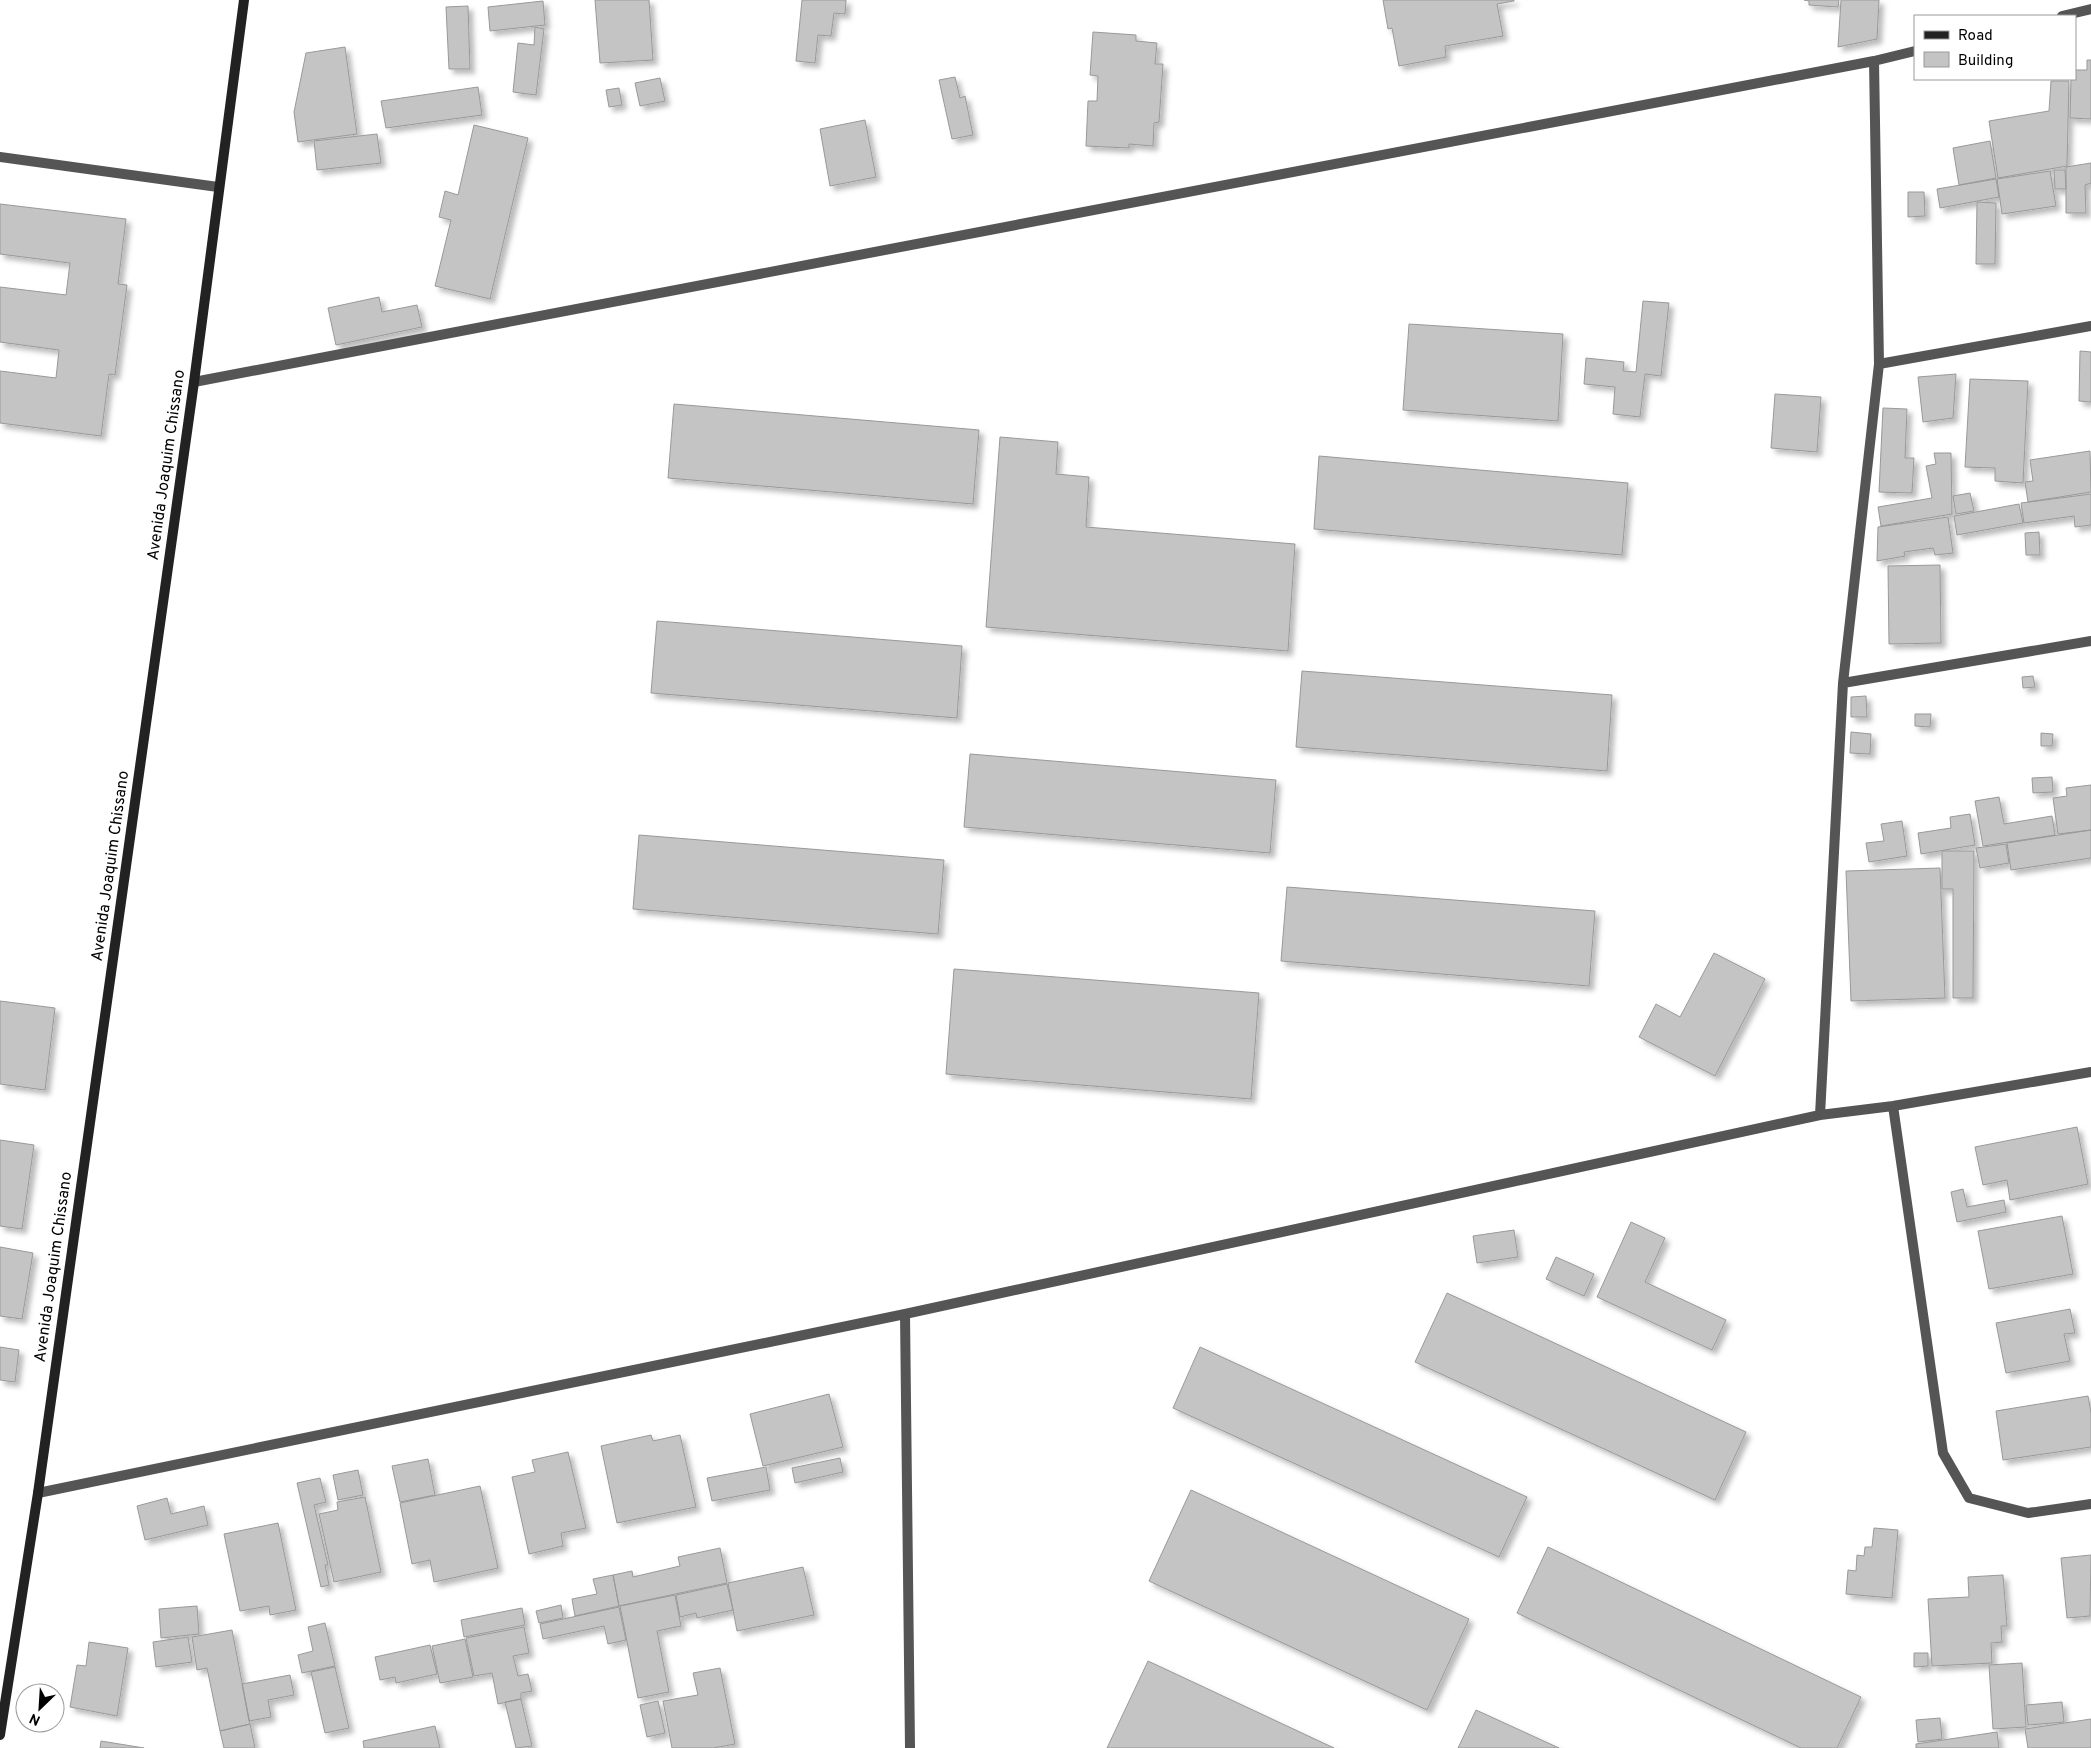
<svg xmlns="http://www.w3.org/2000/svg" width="2091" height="1748" viewBox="0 0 2091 1748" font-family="Overpass,sans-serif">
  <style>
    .building { fill: #c4c4c4; stroke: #999; filter: url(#shadow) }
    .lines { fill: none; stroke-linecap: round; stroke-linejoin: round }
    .street { stroke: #555; stroke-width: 10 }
    .secondary { stroke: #222; stroke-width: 10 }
    .labels { text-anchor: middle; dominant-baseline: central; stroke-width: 4; stroke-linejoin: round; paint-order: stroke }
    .street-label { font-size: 16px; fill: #000; stroke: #fff }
  </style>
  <defs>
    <filter id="shadow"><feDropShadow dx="4.5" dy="4.5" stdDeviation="2.5" flood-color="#0004"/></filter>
  </defs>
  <rect width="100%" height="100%" fill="#fff"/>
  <path class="building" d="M595,0H649L653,60L600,63Z
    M802,0H846L845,14L834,13L831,36L818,35L815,63L796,61Z
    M1383,0H1514V1L1497,4L1503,36L1445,46L1446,57L1399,66L1392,28L1388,29Z
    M1804,0H1839L1838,7L1809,5V1Z
    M1841,0H1879L1877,39L1838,47Z
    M543,1L545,25L490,31L488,7Z
    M468,6L470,69H449L446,7Z
    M535,27L544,29L536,95L513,92L518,43L534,45Z
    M1093,32L1136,35V41L1157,43L1155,64H1163L1159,122L1154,123L1153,146L1129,144V148L1086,146L1088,101H1097L1098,76L1090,75Z
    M345,47L357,134L298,142L294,112L306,53Z
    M2087,60H2091V119L2070,118L2071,79H2075V70H2087Z
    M955,77L960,98L965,96L973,135L952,139L939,80Z
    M660,78L665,101L640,106L635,83Z
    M2051,81H2069L2067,166L1998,178L1989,121L2049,111Z
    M478,87L482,115L386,128L381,101Z
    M619,88L622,105L609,107L606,90Z
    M865,120L876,177L830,186L820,129Z
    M474,125L528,138L490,299L435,286L451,220L439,217L445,191L458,195Z
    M377,134L381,163L317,170L314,141Z
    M1990,141L1996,178L1959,185L1953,148Z
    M2091,163V183L2085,185L2086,213H2066V167Z
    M2054,170H2065L2066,189H2055Z
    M2050,171L2056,206L2002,214L1997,179Z
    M1996,179L1999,197L1940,208L1937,189Z
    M1908,192H1924L1925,216L1908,217Z
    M1977,202L1996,203L1995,264H1976Z
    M0,204L126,219L118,284L127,285L115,375L109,374L101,436L0,423V371L56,378L59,350L0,342V287L66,295L70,263L0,254Z
    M379,297L382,312L417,305L422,327L336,345L328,308Z
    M1643,301L1669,303L1661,376L1645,374L1640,417L1613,414L1615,387L1584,384L1586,358L1624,362L1623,371L1636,372Z
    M1409,324L1563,334L1558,421L1403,410Z
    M2080,351L2091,352V402L2079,401Z
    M1956,374L1953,418L1923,422L1918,377Z
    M1970,379L2028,381L2023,483L1995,481V468L1965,467Z
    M1775,394L1821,397L1817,452L1771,448Z
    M674,404L979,430L973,504L668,478Z
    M1883,408L1907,409L1905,458H1914L1912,493L1879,492Z
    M1000,437L1058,442L1056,474L1089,477L1086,527L1295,544L1288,651L986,627Z
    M2090,451L2091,492L2028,502L2025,482L2033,481L2030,460Z
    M1934,453H1951L1952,514L1881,526L1878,507L1932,498L1926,466L1936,464Z
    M1319,456L1628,483L1622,555L1314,529Z
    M1970,493L1974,511L1956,514L1953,496Z
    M2091,494V525L2075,527L2074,516L2024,523L2021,503Z
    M2019,504L2023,523L1957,535L1954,516Z
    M1948,517L1953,553L1935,555L1933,548L1904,552L1905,556L1877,561L1878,527Z
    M2039,532L2040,555H2026L2025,533Z
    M1940,565L1941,643L1889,644L1888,566Z
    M657,621L962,646L957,718L651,693Z
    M1302,671L1612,695L1607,771L1296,747Z
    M2033,676L2035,687L2023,688L2022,677Z
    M1866,696L1867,717H1851V697Z
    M1915,714H1931L1930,727L1915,726Z
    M1851,732L1871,734L1870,754L1850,753Z
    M2041,733L2053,734L2052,746H2041Z
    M970,754L1276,780L1270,853L964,827Z
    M2052,777L2053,792L2033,793L2032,778Z
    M2091,785V830L2058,834L2053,798L2067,796L2066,788Z
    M1999,797L2004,824L2052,816L2055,835L1983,846L1975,801Z
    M1970,814L1975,845L1921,854L1918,833L1951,828L1950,817Z
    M1902,821L1907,856L1869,862L1866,843L1884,841L1881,824Z
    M2091,830V858L2011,870L2007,843Z
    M639,835L944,860L938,934L633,909Z
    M2006,844L2009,863L1980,868L1976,848Z
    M1942,851H1974L1973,998H1953V889H1942Z
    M1940,868L1945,998L1851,1001L1846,871Z
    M1287,887L1595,911L1589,986L1281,961Z
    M1714,953L1765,979L1715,1076L1639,1037L1656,1004L1680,1017Z
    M954,969L1259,993L1251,1099L946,1074Z
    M0,1001L55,1008L45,1090L0,1084Z
    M2077,1127L2088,1184L2010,1200L2007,1180L1983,1185L1975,1147Z
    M0,1140L34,1145L22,1229L0,1226Z
    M1963,1189L1967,1207L2004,1200L2006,1212L1957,1222L1951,1192Z
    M2062,1216L2073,1274L1989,1289L1978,1231Z
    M1631,1222L1665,1238L1645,1282L1726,1320L1712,1350L1597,1297Z
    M1514,1230L1518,1257L1477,1263L1473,1236Z
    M0,1247L33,1253L22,1319L0,1316Z
    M1556,1257L1594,1274L1584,1296L1546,1279Z
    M1447,1293L1746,1432L1715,1500L1415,1362Z
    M2070,1309L2075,1333L2064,1334L2070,1361L2006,1373L1996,1323Z
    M0,1347L19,1350L15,1382L0,1380Z
    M1200,1347L1527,1497L1499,1557L1173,1408Z
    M829,1394L843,1447L763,1466L750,1414Z
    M2088,1396L2091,1413V1447L2003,1460L1996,1411Z
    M651,1435L653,1441L680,1435L696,1507L617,1523L601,1446Z
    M568,1452L586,1528L561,1533L563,1546L529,1554L512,1477L535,1472L532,1460Z
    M840,1458L843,1472L795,1483L792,1468Z
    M428,1459L435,1495L400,1502L392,1466Z
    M766,1467L770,1490L712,1501L707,1478Z
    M358,1470L363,1495L338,1500L333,1475Z
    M320,1478L326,1502L314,1505L328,1565H325L329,1585L321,1587L297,1483Z
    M480,1486L498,1568L434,1582L430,1560L412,1564L400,1503Z
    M1191,1490L1469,1619L1427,1710L1149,1581Z
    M365,1497L381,1572L334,1582L319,1514L338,1510L337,1502Z
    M167,1498L171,1514L204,1506L208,1525L145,1540L137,1506Z
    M278,1523L296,1610L270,1615L269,1606L240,1611L224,1534Z
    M1874,1528L1898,1530L1892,1598L1846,1594L1848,1570L1856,1571L1857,1555L1864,1556L1865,1547H1872Z
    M1548,1547L1861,1697L1837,1748H1801L1517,1613Z
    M720,1548L727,1583L619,1606L613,1575L632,1571L633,1577L680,1566L678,1557Z
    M2091,1555L2090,1616L2067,1618L2061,1558Z
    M803,1567L814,1615L737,1631L728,1583Z
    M613,1575L619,1606L575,1616L572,1599L597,1594L593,1579Z
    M2003,1575L2007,1626H2001L2002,1642L1991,1643L1992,1663L1932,1666L1928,1599L1969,1597L1968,1577Z
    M727,1584L733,1610L697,1618L696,1613L680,1617L676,1595Z
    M675,1595L681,1626L657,1631L669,1692L638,1698L620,1606Z
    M561,1605L563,1618L539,1623L536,1611Z
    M197,1606L199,1634L161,1638L159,1609Z
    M619,1607L626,1640L608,1644L604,1626L543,1639L540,1624Z
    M522,1608L525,1625L464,1637L461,1620Z
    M325,1623L335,1666L302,1673L298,1655L313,1651L308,1627Z
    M524,1627L529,1653L513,1656L518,1676L528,1674L532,1691L521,1693V1699L498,1704L492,1673L474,1676L466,1638Z
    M232,1630L250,1724L220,1731L207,1668L197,1670L192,1637Z
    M188,1637L192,1662L156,1667L153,1642Z
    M465,1639L473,1677L440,1683L432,1646Z
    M89,1642L128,1648L117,1716L70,1707L77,1665L86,1666Z
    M430,1645L437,1674L396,1683L395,1677L380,1680L375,1657Z
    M1914,1653H1928V1666L1914,1667Z
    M1148,1661L1334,1748H1107Z
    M2022,1663L2026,1727L1993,1729L1989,1665Z
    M335,1667L349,1728L325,1733L311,1672Z
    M720,1668L735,1744L713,1748H672L663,1701L698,1695L693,1673Z
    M290,1675L294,1695L268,1700L271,1717L249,1721L242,1684Z
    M521,1699L532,1746L516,1748L505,1702Z
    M658,1701L665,1733L647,1737L640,1705Z
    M2062,1702L2064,1722L2028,1725L2026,1705Z
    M1476,1710L1559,1748H1458Z
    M1940,1718L1942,1739L1918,1742L1916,1720Z
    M2091,1719V1748H2028L2025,1729Z
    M250,1724L255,1748H224L220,1731Z
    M435,1726L440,1748H364L363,1741Z
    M1997,1732L1999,1748H1916V1744Z
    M101,1741L144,1748H100Z"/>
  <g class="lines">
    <path class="street" d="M2062,16L2091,9
      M0,157L218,187
      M1879,364L2091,326
      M194,382L1874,61L1915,51
      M1843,683L2091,641
      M1893,1106L1943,1453L1969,1498L2028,1513L2091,1504
      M1820,1115L1843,683L1879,364L1874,61
      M905,1314L910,1748
      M38,1493L905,1314L1820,1115L1893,1106L2091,1072"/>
    <path class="secondary" d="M0,1735L38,1493L194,382L244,0"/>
  </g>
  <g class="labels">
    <g class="street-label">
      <text transform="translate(167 465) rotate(-82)">Avenida Joaquim Chissano</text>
      <text transform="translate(111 866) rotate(-82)">Avenida Joaquim Chissano</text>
      <text transform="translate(54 1267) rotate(-82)">Avenida Joaquim Chissano</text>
    </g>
  </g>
  <rect x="1914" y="15" width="162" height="65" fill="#ffffff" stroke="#999999"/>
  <rect x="1924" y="31" width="25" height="8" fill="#222222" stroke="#999999"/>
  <text x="1958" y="40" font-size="15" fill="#000000">Road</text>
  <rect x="1924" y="52" width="25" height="15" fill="#c4c4c4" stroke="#999999"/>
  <text x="1958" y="65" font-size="15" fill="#000000">Building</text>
  <g transform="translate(40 1708) rotate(205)"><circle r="24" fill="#ffffff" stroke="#999999"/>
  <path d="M0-4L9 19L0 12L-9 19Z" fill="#000000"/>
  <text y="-8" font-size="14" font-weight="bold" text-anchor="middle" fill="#000000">N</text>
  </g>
</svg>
